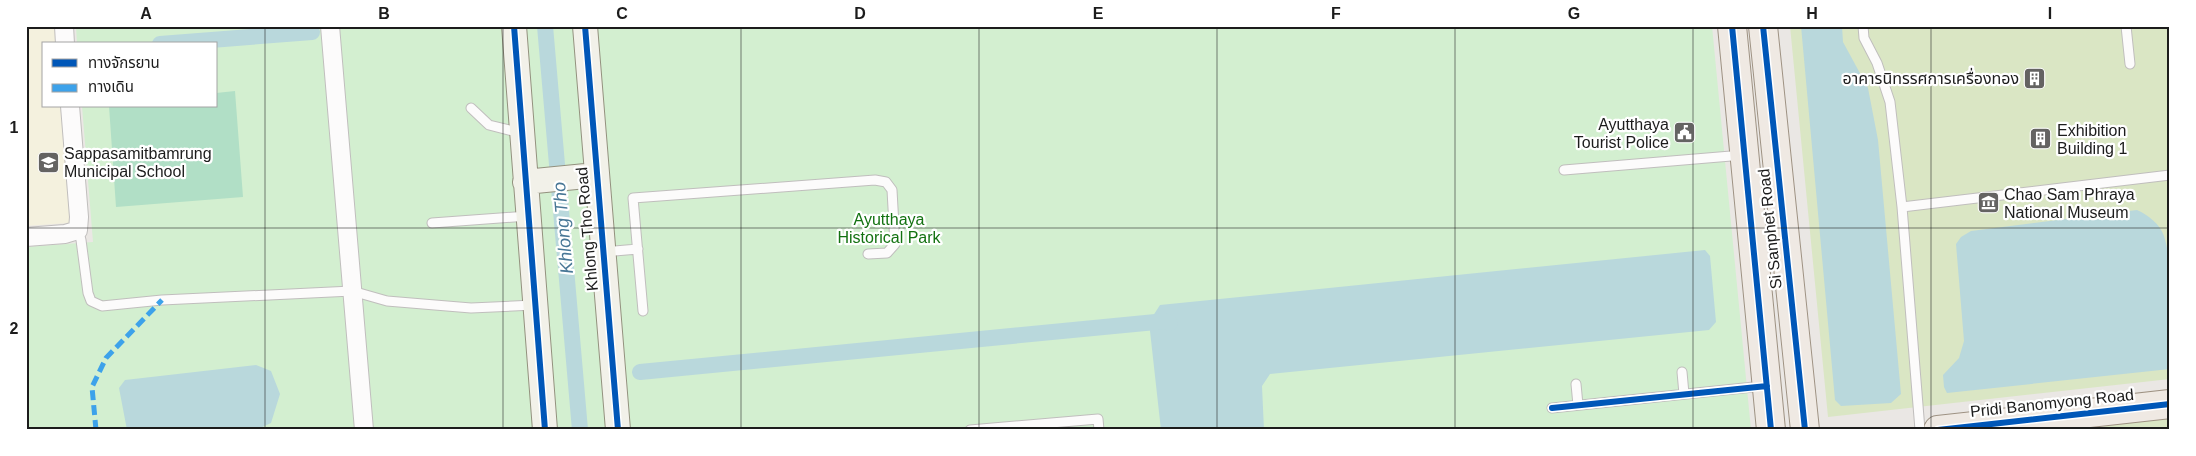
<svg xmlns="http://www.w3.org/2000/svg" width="2196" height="456" viewBox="0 0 2196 456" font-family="Arial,'Noto Sans Thai',sans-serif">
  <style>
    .education { fill: #f4f1de }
    .grass { fill: #dae6c4 }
    .park { fill: #d3efd0 }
    .pitch { fill: #b1dfc6 }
    .water { fill: #b9d8dc }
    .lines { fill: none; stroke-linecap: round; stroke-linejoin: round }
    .canal { stroke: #b9d8dc; stroke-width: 16 }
    .lane-casing { stroke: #c0bebd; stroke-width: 11 }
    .street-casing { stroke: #c0bebd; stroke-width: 20 }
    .secondary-casing { stroke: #93917e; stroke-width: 26 }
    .primary-casing { stroke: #9e9283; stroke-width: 30 }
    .lane { stroke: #fcfbfb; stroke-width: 9 }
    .street { stroke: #fcfbfb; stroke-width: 18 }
    .secondary { stroke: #f2f1e9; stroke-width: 24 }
    .primary { stroke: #efe9e3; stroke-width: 28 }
    .quiet { stroke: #3da2ea; stroke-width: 5; stroke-dasharray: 10 5; stroke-linecap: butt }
    .cycleway-casing { stroke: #fff; stroke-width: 9 }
    .cycleway { stroke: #0057b8; stroke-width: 6 }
    .grid { fill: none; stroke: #1c1c1c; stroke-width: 1; stroke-opacity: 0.55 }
    .labels { text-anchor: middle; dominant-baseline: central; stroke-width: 4.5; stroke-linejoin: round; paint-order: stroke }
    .poi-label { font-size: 16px; fill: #1c1c1c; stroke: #fff; text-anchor: start }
    .park-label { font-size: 16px; fill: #137211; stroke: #fff }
    .street-label { font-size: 16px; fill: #1c1c1c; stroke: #fff }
    .water-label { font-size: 18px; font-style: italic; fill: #487796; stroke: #fff }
    .neatline { fill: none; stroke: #1c1c1c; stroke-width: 2 }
    .grid-label { font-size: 16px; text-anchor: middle; font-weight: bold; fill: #1c1c1c }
  </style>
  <rect width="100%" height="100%" fill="#eae7e4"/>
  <path class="education" d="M26,26H58L59,44H44V106H64L74,217L69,223L26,226Z"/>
  <path class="grass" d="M1790,26H2170V379L1828,417Z
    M2170,416V430H2081Z"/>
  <path class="park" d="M76,26H1712L1751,430H26V247L93,242L82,106H216V44H77Z"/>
  <path class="pitch" d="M235,91L243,197L116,207L109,106H216V93Z"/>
  <path class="water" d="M1801,26H1842L1843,42L1868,88L1878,140L1901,394L1891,403L1841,406L1835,400Z
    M2137,210C2148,215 2160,224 2164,236C2175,271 2170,331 2170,369L1947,393L1944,387L1943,375L1959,358L1964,341L1956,244L1961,237L1971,231Z
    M1705,250L1710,256L1716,322L1709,330L1270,374L1262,386L1264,430H1161L1149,322L1160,305Z
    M256,365L271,371L280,394L271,423L256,430H127L119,388L125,380Z"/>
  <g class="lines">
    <path class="canal" d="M545,26L580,430
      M160,44L312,32
      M640,372L1166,321L1170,323"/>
    <defs>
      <path id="lane" d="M1863,26L1864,38L1877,63L1890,102L1902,207L1920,430
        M2126,26L2130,64
        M471,108L489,125L521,133
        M1564,170L1743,155
        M1902,207L2170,175
        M432,223L527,216
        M78,230L81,240L88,293L91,301L102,306L162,300L352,291L387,301L471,308L534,305
        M603,252L638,249
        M643,311L633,198L875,180L886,182L892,190L895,244L887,253L868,254
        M1682,372L1684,394
        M1576,384L1578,405
        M1552,408L1763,386
        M970,430L1098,419L1099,430"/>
      <path id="street" d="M64,26L65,44
        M330,26L364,430
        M26,237L65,234L78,230L79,217L70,106"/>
      <path id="secondary" d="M514,26L545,430
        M585,26L618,430
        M525,182L596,175"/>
      <path id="primary" d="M1732,26L1771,430
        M1763,26L1805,430
        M1938,430L2170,404"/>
    </defs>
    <use href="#lane" class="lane-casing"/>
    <use href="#street" class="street-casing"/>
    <use href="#secondary" class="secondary-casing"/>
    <use href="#primary" class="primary-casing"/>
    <use href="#lane" class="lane"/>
    <use href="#street" class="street"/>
    <use href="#secondary" class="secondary"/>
    <use href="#primary" class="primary"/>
    <path class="quiet" d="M96,430L92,387L106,358L162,300"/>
    <defs>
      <path id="cycleway" d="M514,26L545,430
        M585,26L618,430
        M1732,26L1771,430
        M1763,26L1805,430
        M1552,408L1767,386
        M1938,430L2170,404"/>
    </defs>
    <use href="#cycleway" class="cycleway-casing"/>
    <use href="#cycleway" class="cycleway"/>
  </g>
  <path class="grid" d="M265,26V430M503,26V430M741,26V430M979,26V430M1217,26V430M1455,26V430M1693,26V430M1931,26V430M26,228H2170"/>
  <defs>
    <symbol id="building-square" viewBox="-11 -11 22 22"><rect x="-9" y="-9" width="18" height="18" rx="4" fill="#646362" stroke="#fff"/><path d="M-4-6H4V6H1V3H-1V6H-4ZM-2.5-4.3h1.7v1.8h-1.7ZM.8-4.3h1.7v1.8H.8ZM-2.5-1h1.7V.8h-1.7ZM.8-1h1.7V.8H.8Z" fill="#fff"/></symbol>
    <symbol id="civic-square" viewBox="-11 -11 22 22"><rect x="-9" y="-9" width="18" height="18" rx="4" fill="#646362" stroke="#fff"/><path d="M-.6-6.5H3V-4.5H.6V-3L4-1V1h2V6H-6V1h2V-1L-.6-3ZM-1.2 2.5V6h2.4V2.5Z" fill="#fff"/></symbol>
    <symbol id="school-square" viewBox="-11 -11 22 22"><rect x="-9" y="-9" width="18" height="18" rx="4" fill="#646362" stroke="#fff"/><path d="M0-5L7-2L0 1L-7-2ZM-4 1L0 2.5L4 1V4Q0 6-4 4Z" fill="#fff"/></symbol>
    <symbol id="museum-square" viewBox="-11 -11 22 22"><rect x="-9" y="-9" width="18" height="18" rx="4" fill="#646362" stroke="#fff"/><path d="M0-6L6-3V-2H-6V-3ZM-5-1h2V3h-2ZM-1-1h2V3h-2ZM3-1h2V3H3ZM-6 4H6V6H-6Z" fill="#fff"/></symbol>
  </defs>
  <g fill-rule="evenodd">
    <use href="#building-square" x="2022" y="66" width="25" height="25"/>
    <use href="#civic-square" x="1672" y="120" width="25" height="25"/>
    <use href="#building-square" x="2028" y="126" width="25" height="25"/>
    <use href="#school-square" x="36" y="150" width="25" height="25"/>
    <use href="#museum-square" x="1976" y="190" width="25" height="25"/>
  </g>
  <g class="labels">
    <g class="poi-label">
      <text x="2019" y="78" text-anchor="end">อาคารนิทรรศการเครื่องทอง</text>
      <text x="1669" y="124" text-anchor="end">Ayutthaya<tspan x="1669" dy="18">Tourist Police</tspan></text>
      <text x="2057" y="130">Exhibition<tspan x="2057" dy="18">Building 1</tspan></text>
      <text x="64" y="153">Sappasamitbamrung<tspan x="64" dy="18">Municipal School</tspan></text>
      <text x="2004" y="194">Chao Sam Phraya<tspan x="2004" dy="18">National Museum</tspan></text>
    </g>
    <g class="park-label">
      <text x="889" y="219">Ayutthaya<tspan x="889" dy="18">Historical Park</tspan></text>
    </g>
    <g class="street-label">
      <text transform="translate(587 229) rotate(-95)">Khlong Tho Road</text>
      <text transform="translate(1770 229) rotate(-96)">Si Sanphet Road</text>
      <text transform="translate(2052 403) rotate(-6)">Pridi Banomyong Road</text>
    </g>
    <g class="water-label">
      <text transform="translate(563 228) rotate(-95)">Khlong Tho</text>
    </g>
  </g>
  <rect width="2196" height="456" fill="none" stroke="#ffffff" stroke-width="55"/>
  <rect x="42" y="42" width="175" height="65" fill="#ffffff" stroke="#a4a4a4"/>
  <rect x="52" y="59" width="25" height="8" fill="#0057b8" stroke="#a4a4a4"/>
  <text x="88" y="68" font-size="15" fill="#1c1c1c">ทางจักรยาน</text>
  <rect x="52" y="84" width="25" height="8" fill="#3da2ea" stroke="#a4a4a4"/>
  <text x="88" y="92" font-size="15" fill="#1c1c1c">ทางเดิน</text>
  <rect x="28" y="28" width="2140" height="400" class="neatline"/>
  <g class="grid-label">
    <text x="146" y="19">A</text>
    <text x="384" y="19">B</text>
    <text x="622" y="19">C</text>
    <text x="860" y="19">D</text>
    <text x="1098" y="19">E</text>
    <text x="1336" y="19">F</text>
    <text x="1574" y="19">G</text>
    <text x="1812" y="19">H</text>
    <text x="2050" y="19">I</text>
    <text x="14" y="133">1</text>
    <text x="14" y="334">2</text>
  </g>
</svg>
